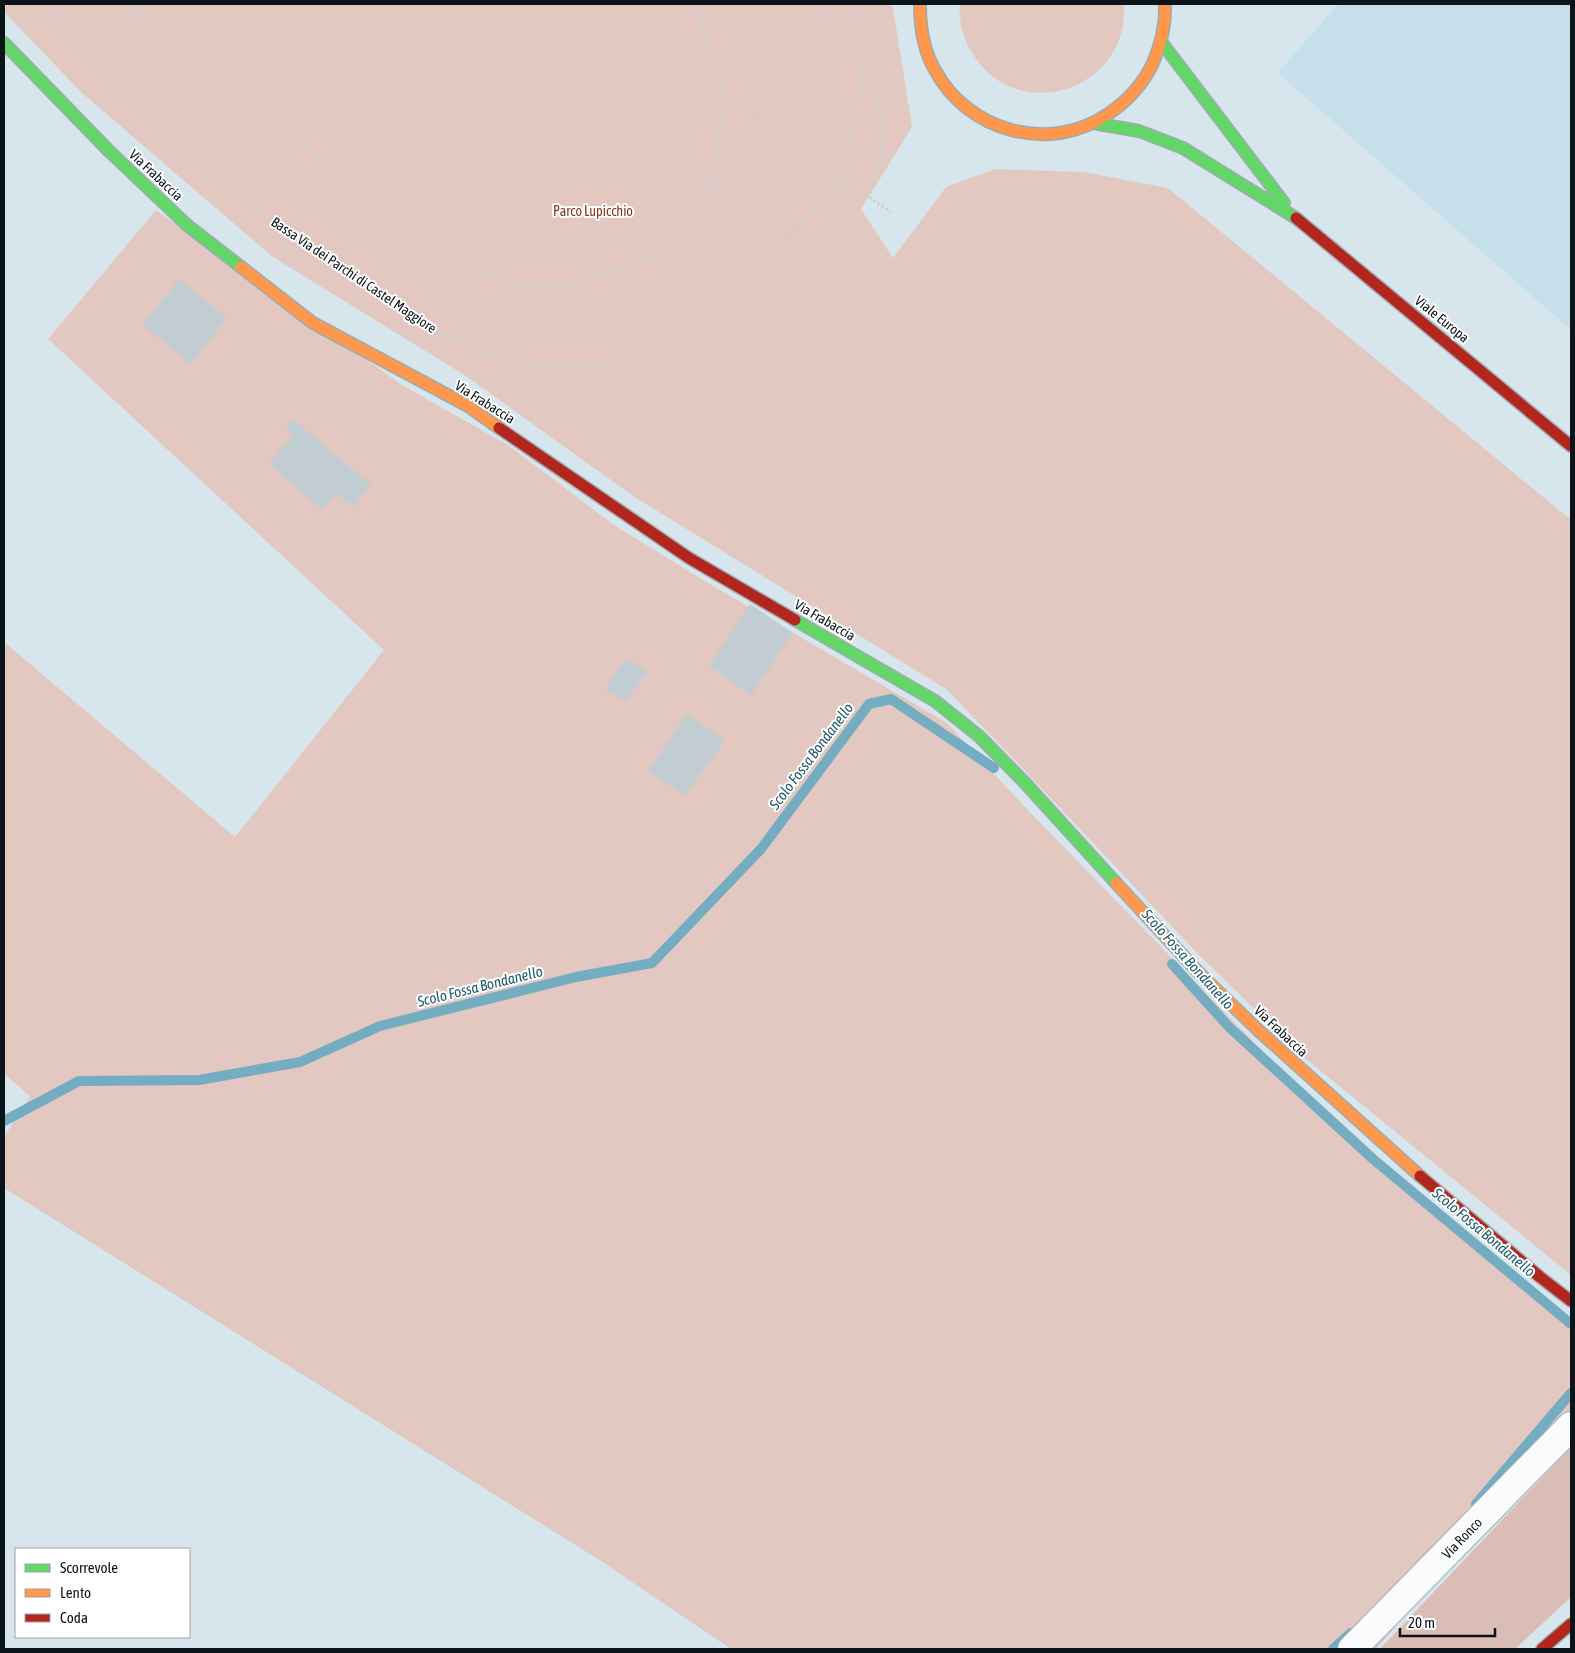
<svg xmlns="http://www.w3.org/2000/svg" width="1575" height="1653" viewBox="0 0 1575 1653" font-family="'Asap Condensed',sans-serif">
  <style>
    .built { fill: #c5e0eb }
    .green { fill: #e3c8c1 }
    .forest { fill: #dabdb4 }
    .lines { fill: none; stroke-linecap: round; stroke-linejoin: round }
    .stream { stroke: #74adc1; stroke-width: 10 }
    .building { fill: #c1cdd2 }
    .street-casing { stroke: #9fabaf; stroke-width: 30 }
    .fast-casing { stroke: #9fabaf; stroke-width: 14 }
    .slow-casing { stroke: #9fabaf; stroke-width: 14 }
    .jam-casing { stroke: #9fabaf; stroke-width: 14 }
    .path { stroke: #cacfd1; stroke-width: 3; stroke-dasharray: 2.5 2.5; stroke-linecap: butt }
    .street { stroke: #f9fbfc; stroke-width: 28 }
    .fast { stroke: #63d668; stroke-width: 11 }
    .slow { stroke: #ff974d; stroke-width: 11 }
    .jam { stroke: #b3261e; stroke-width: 11 }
    .labels { text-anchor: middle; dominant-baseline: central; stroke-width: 4; stroke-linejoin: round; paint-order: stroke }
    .street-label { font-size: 14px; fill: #0b1519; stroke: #fff }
    .park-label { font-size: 14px; fill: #83361c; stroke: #fff }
    .water-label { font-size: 15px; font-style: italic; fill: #1d5a6d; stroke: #fff }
  </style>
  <rect width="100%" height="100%" fill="#d7e6ec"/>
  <path class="built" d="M1338,4H1571V330L1278,73Z"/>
  <path class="green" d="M4,4H890L893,7L912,127L861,209L893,258L946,187L995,169L1083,172L1168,188L1571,520V1275L1306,1059L1199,955L1010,755L946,689L633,496L466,376L273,257L82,93L4,12Z
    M960,4H1124C1130,91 1015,128 971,51C963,37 958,20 960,4Z
    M156,210L402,385L508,445L614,525L703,580L947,723L1025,807L1303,1093L1571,1324V1420L1376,1649H731L601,1561L4,1188V1137L30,1096L4,1074V642L235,837L384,650L48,339Z"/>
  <path class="forest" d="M1571,1447V1597L1515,1649H1380Z"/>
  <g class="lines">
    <path class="stream" d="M1172,964L1229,1027L1373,1159L1571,1324
      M4,1121L79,1081L199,1080L300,1062L380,1026L576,977L652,963L761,849L869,704L891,699L994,768
      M1476,1504L1571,1393
      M1333,1649L1351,1633"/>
  </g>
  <path class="building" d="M179,279L227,318L191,364L143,325Z
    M293,419L371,485L353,507L336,493L322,510L269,464L293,435L285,428Z
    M750,604L793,633L751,695L709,666Z
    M626,658L647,671L626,702L605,689Z
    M687,714L725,740L685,796L648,771Z"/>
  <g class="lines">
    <defs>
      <path id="street" d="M1352,1649L1571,1426"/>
      <path id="fast" d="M4,43L109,151L187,225L241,267
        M1162,43L1284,203
        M1093,123L1139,131L1183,148L1296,218
        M795,620L935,701L980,737L1026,784L1116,883"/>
      <path id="slow" d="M920,4C920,27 923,50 935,70C968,132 1050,154 1108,114C1128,101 1143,84 1153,63C1161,44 1166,25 1165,4
        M241,267L313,323L468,406L499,428
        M1116,883L1198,972L1259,1031L1420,1176"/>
      <path id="jam" d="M1296,218L1571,446
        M499,428L689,558L795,620
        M1420,1176L1540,1277L1571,1301
        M1542,1649L1571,1624"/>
    </defs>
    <use href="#street" class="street-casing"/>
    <use href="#fast" class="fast-casing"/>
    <use href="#slow" class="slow-casing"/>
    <use href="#jam" class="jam-casing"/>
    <path class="path" d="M44,4L219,183L428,327L479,350L532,365L582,367L636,358L679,340L720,313L750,282L840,178L852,137L863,80
      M129,4L454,265L515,285L569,287L651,257L708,191L826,4
      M694,4L726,104L708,188
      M852,4L863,80L878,104L884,132L881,161L869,197
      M840,178L891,212
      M283,261L289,232"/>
    <use href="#street" class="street"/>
    <use href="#fast" class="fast"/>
    <use href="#slow" class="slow"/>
    <use href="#jam" class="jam"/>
  </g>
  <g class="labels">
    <g class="street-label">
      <text transform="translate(156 175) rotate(43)">Via Frabaccia</text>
      <text transform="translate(354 275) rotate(34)">Bassa Via dei Parchi di Castel Maggiore</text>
      <text transform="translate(1442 319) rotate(39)">Viale Europa</text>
      <text transform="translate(485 402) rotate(32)">Via Frabaccia</text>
      <text transform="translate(825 620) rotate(30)">Via Frabaccia</text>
      <text transform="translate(1281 1031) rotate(43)">Via Frabaccia</text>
      <text transform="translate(1462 1538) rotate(-46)">Via Ronco</text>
    </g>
    <g class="park-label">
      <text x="593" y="211">Parco Lupicchio</text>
    </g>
    <g class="water-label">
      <text transform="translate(811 756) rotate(-53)">Scolo Fossa Bondanello</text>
      <text transform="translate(1188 959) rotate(48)">Scolo Fossa Bondanello</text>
      <text transform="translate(480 986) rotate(-14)">Scolo Fossa Bondanello</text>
      <text transform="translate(1484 1232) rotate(40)">Scolo Fossa Bondanello</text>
    </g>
  </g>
  <rect width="1575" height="1653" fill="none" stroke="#0b1519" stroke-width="10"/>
  <rect x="15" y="1548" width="175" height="90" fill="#ffffff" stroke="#9da1a3"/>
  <rect x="25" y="1564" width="25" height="8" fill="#63d668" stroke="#9da1a3"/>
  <text x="60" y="1573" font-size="15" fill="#0b1519">Scorrevole</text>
  <rect x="25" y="1589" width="25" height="8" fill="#ff974d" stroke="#9da1a3"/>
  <text x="60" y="1598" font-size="15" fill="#0b1519">Lento</text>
  <rect x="25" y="1614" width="25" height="8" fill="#b3261e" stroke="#9da1a3"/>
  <text x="60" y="1623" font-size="15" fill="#0b1519">Coda</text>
  <path d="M1400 1628v8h95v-8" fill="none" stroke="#0b1519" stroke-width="2.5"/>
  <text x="1408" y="1628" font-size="15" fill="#0b1519" stroke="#ffffff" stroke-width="4" paint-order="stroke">20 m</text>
</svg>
